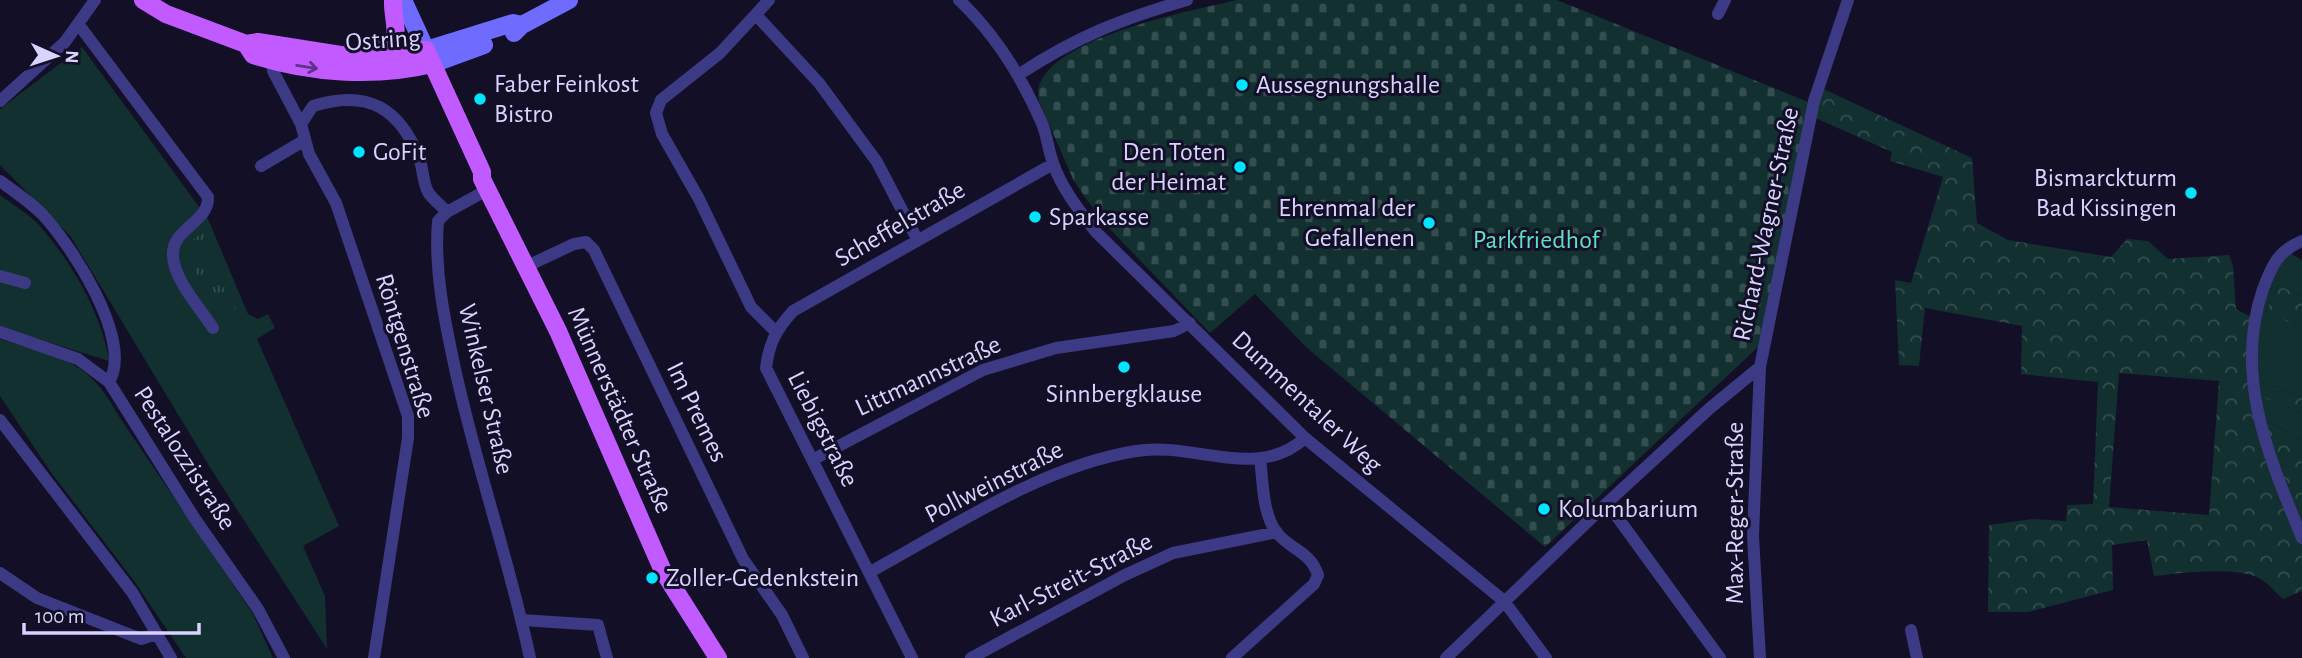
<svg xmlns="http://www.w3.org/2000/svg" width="2302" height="658" viewBox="0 0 2302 658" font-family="'Alegreya Sans',sans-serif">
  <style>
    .grass { fill: #12302f }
    .forest { fill: url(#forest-crowns); fill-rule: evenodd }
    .cemetery { fill: url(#cemetery-stones) }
    .park { fill: url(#park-tufts) }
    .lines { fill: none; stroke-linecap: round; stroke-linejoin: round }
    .street { stroke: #3d3a85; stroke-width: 12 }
    .secondary { stroke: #6f6bff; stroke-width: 18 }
    .primary { stroke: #c25bff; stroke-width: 18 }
    .oneway { stroke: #623188 }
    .poi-dot { fill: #00e5ff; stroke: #130f26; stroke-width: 2.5 }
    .labels { text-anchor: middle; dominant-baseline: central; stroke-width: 6; stroke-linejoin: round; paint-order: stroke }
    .street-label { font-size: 26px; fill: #d9d4ff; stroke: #130f26 }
    .poi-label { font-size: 26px; fill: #d9d4ff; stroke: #130f26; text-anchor: start }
    .park-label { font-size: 26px; fill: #5fe0c0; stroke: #130f26 }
  </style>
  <defs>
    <pattern id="forest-crowns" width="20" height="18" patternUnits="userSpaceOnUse" patternTransform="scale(1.75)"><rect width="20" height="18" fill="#12302f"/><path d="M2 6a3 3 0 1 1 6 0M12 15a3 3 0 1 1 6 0" fill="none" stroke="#344d4e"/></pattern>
    <pattern id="cemetery-stones" width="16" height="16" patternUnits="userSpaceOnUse" patternTransform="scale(1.75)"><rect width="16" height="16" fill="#12302f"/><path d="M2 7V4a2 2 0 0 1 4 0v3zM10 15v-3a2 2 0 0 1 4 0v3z" fill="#344d4e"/></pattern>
    <pattern id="park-tufts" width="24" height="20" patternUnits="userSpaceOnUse" patternTransform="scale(1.75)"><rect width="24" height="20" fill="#12302f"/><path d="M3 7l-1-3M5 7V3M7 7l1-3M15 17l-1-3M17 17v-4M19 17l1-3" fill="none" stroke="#344d4e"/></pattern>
  </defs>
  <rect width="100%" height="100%" fill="#130f26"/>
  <path class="grass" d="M82,47L208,219L248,314L258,319L268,314L275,328L257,339L339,526L303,546L325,596L327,649L211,469L71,237L0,165V109Z
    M0,195C13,205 29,214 39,225C71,261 102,314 109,361L0,327Z
    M2284,250L2302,260V296L2278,285L2266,311L2302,329V397L2262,382L2259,387L2263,397L2302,413V439L2260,418L2251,337Z
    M0,339C62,359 87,357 120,418L253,614L273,658H186L134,581L50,471L0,396Z"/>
  <path class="forest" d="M1819,87L1972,158L1977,223L2008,240L2111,257L2127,239L2148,241L2168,259L2229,255L2233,266L2236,309L2253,318L2260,418L2302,439V591L2283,599C2276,593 2270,585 2262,580C2241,565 2180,573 2154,576L2147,540L2112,545L2113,590L2028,612H1988L1989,525L2033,519L2066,521L2067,505L2093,504L2098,382L2021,374L2022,326L1925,308L1919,366L1899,365L1895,280L1911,283L1943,177L1890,161L1892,152L1811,116ZM2119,373L2219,381L2209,515L2109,507Z
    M2278,285L2302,296V329L2266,311Z
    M2262,382L2302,397V413L2262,397L2259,387Z"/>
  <path class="cemetery" d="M1237,0H1557L1808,102L1759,346L1545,547L1306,347L1255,294L1210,333L1106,225L1084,196L1073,179L1039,101C1025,41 1196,10 1237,0Z"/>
  <path class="park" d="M203,232L236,310L213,315L185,246Z"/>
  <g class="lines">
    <path class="street" d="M769,0L720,53L661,100L656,113L662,134L699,199L751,307L775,331
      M959,0C995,34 1021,76 1041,121C1047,134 1048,149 1053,163C1062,189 1079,210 1096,232L1305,438L1504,601L1546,658
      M1718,14L1725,0
      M757,16L819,83L877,162L917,239
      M79,25L208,197C209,223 171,228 173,256C174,280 200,308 213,328
      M273,62V71L301,124
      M1018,75C1076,37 1121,19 1187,0
      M0,101L65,42L95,0
      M261,166L305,140
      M0,181C14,191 30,202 42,214C71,245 134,340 109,382
      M487,190L447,212L438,221C434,269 444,317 454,364C475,463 509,559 530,658
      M2302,241C2278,251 2272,265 2263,289C2233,376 2269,457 2302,538
      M525,267L574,244L586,242L594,250L743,559L782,615L803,658
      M0,276L25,283
      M0,332L78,359L109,382L195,519L258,609L284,658
      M0,420L132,592L171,658
      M814,459L983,370L1056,348L1174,331L1190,323
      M1607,503L1720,658
      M870,572C953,527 1042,466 1136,451C1193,441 1257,482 1305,438
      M0,573L37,598L141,639L156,634
      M522,620L598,625L607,658
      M1911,630L1917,658
      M374,658L408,438V416L336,203L309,154L301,124L313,106C368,89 400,108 420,160C423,170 423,183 428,192C432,199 442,206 447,212
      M912,658L766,368C769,343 776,330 793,311L1053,164
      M971,658L1125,575L1173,553L1277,532
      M1232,658L1314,584L1318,575C1310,551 1292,551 1277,533C1262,514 1263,480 1260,458
      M1446,658L1607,503L1710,408L1760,367
      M1760,658L1753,536L1760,367L1814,101L1848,0"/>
    <path class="secondary" d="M403,0L426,50L513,23L522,25
      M514,33L522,25L569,0
      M432,64L484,45"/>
    <path class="primary" d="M143,0L166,14L246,44L258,42L347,56L426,50L482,172V179L558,331L663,571L718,658
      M246,44L253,55C309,73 374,78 432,64
      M371,50C408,48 392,24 393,1"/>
  </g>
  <defs><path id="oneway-shaft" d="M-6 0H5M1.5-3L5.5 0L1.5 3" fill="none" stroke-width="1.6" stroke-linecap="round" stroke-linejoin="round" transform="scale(1.75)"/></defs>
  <use class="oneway" href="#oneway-shaft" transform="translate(307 67) rotate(9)"/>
  <g class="poi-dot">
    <circle cx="1242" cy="85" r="7"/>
    <circle cx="480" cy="99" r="7"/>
    <circle cx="359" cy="152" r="7"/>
    <circle cx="1240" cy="167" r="7"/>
    <circle cx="2191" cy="193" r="7"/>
    <circle cx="1035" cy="217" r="7"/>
    <circle cx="1429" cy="223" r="7"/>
    <circle cx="1124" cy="367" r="7"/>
    <circle cx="1544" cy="509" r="7"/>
    <circle cx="652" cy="578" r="7"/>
  </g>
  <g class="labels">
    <g class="street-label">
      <text transform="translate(383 40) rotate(-4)">Ostring</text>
      <text transform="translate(900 224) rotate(-30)">Scheffelstraße</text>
      <text transform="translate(1766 224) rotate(-78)">Richard-Wagner-Straße</text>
      <text transform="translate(405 346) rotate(73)">Röntgenstraße</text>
      <text transform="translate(928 376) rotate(-25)">Littmannstraße</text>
      <text transform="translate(486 389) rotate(77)">Winkelser Straße</text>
      <text transform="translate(1307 402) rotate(43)">Dummentaler Weg</text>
      <text transform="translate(620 410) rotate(66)">Münnerstädter Straße</text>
      <text transform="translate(697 412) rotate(64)">Im Premes</text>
      <text transform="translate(823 429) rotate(63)">Liebigstraße</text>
      <text transform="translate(185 458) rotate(57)">Pestalozzistraße</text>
      <text transform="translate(994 482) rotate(-27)">Pollweinstraße</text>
      <text transform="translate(1735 513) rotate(-90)">Max-Reger-Straße</text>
      <text transform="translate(1071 580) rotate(-27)">Karl-Streit-Straße</text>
    </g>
    <g class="poi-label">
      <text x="494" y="84">Faber Feinkost<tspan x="494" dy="30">Bistro</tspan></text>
      <text x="1256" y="85">Aussegnungshalle</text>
      <text x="373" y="152">GoFit</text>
      <text x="1226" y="152" text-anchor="end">Den Toten<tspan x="1226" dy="30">der Heimat</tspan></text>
      <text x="2177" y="178" text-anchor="end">Bismarckturm<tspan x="2177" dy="30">Bad Kissingen</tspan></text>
      <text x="1415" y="208" text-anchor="end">Ehrenmal der<tspan x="1415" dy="30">Gefallenen</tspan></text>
      <text x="1049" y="217">Sparkasse</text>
      <text x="1124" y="394" text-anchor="middle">Sinnbergklause</text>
      <text x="1558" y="509">Kolumbarium</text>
      <text x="666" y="578">Zoller-Gedenkstein</text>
    </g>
    <g class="park-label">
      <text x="1536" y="240">Parkfriedhof</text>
    </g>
  </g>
  <g transform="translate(56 56) rotate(93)" stroke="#130f26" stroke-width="5" paint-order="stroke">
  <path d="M0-5L12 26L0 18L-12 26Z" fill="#d9d4ff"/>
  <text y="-10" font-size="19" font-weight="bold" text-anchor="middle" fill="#d9d4ff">N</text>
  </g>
  <path d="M24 623v10h175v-10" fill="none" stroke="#d9d4ff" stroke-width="3.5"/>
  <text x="35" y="623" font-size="21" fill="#d9d4ff" stroke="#130f26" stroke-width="5" paint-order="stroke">100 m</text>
</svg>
